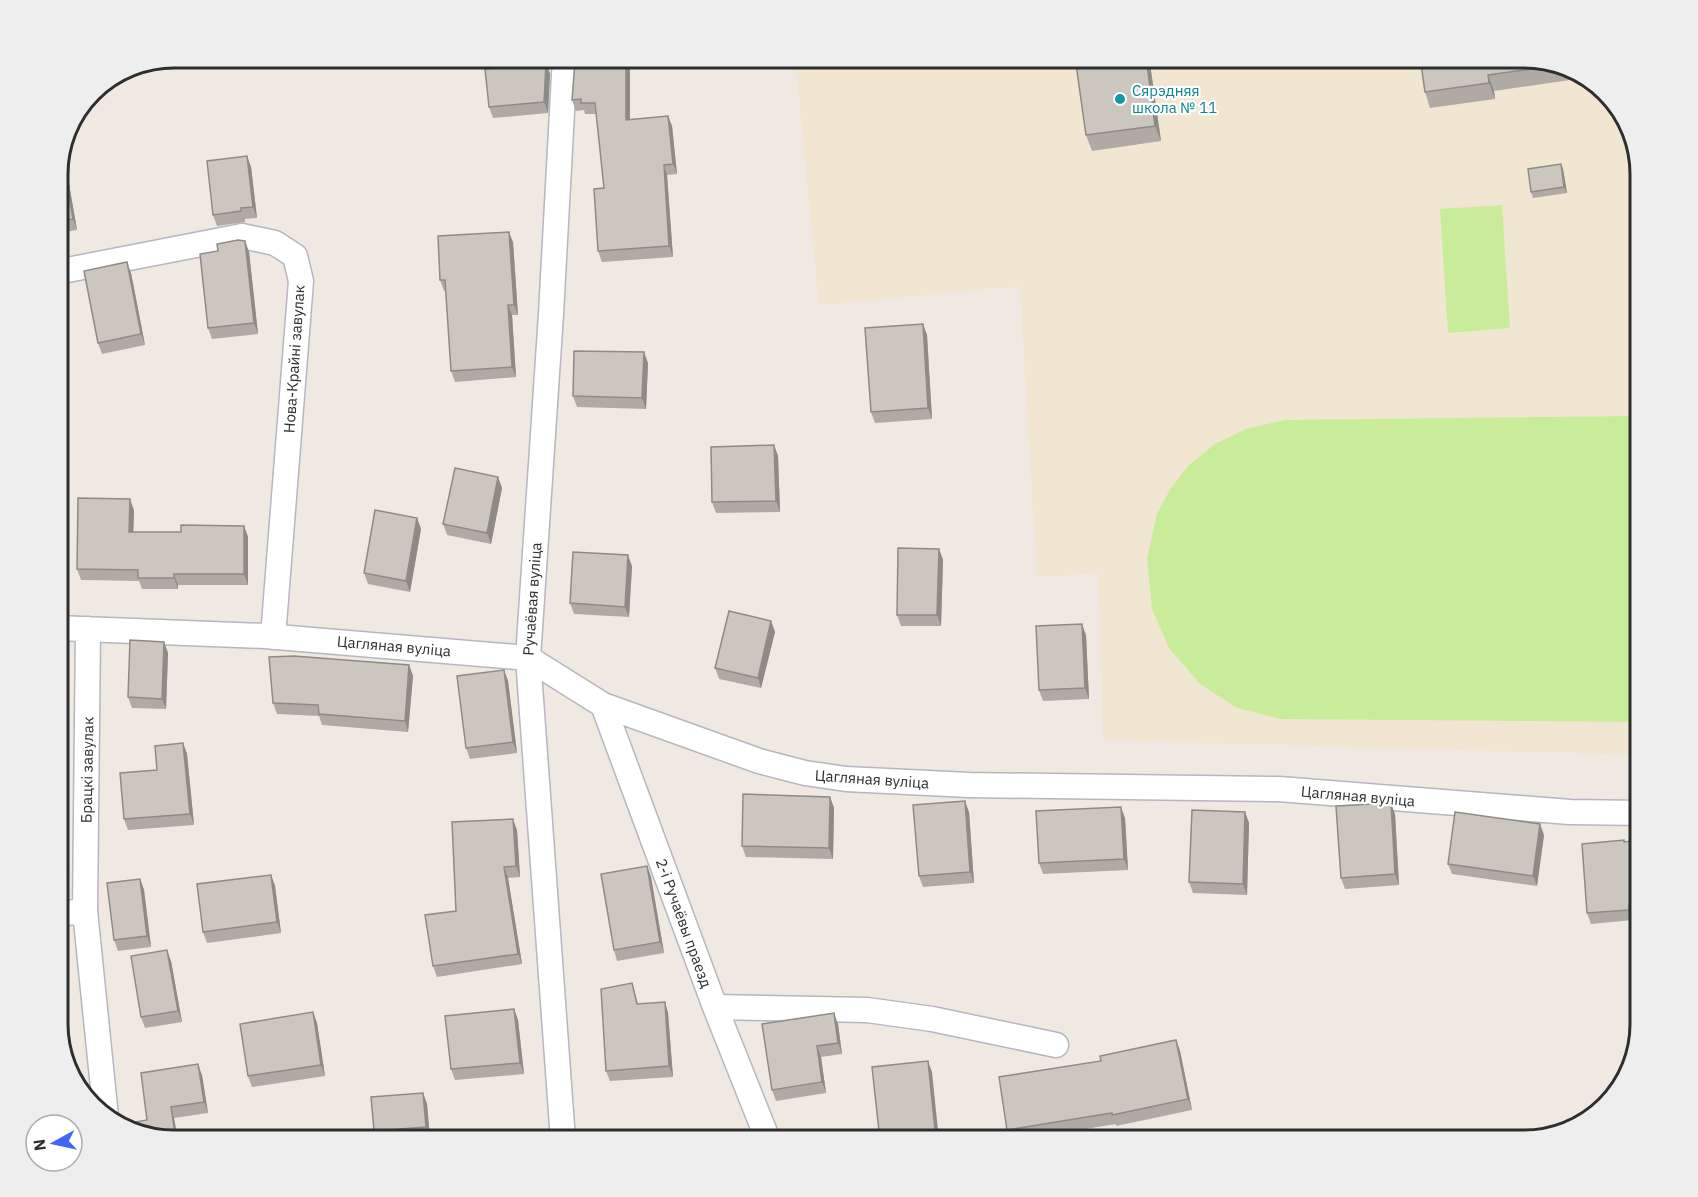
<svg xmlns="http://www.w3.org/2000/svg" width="1698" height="1197" viewBox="0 0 1698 1197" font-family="'IBM Plex Sans',sans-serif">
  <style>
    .education { fill: #f0e6d1 }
    .pitch { fill: #c9ec9a }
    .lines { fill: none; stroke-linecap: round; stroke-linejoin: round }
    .minor-casing { stroke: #b4b7c1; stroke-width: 27 }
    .minor { stroke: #fff; stroke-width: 24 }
    .wall { fill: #afaba4 }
    .shaded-wall { fill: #8e8b86 }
    .building { fill: #cbc7bf; stroke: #8e8b86; stroke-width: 1.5 }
    .culture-dot { fill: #0f9aa8; stroke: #fff; stroke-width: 2 }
    .labels { text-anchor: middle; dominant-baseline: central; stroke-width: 4.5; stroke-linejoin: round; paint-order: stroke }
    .culture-label { font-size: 15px; fill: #0d838f; stroke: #fff; text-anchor: start }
    .street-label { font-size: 15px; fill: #2e2e2e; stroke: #fff }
    .rim { fill: none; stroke: #2e2e2e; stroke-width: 3 }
  </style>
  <rect width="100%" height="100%" fill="#efe9e1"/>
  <path class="education" d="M795,57H1524L1589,77L1629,122L1641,173V755L1103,740L1098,573L1037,577L1020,286L819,305Z"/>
  <path class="pitch" d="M1502,205L1510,328L1448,333L1440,209Z
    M1641,416V722L1281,719L1237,708L1200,684L1169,648L1152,609L1147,559L1157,514L1171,488L1188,466L1215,444L1246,429L1285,420Z"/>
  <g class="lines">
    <defs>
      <path id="minor" d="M57,272L242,236L275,243L295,256L301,281L273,637
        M57,628L265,636L528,658L603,705L759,761L805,773L846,779L969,785L1279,789L1570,812L1641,813
        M88,629L85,911L106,1117
        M603,705L715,1007L768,1140
        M57,914L85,911
        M715,1007L867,1010L932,1019L1056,1045
        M563,1140L528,658L551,314L565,57"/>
    </defs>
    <use href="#minor" class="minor-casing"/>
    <use href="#minor" class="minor"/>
  </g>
  <path class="wall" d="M497,57H536L535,64L546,63L550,74L548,113L493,118L489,107L497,68Z
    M581,57H630V119L668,116L672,126L677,174L667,175L673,257L602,262L598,251L604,188L596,114H585L584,110L576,111L572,100Z
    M1075,57H1149L1161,141L1092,151L1086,135Z
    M1524,57L1590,77L1494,91L1495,99L1430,108L1425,92Z
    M62,147L64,155L77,230L57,233V166Z
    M247,156L251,167L257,218L245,219V222L217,226L213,215Z
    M1561,164L1563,169L1567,193L1533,198L1531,192Z
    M245,241L249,252L258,334L212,339L208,328L218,251Z
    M513,242L518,315H512L516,377L455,382L451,371L446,290L444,291L440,280Z
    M131,273L145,345L102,354L98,343Z
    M923,324L927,335L932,419L875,423L871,412Z
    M648,363L646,409L577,407L573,396Z
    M774,445L778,456L780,512L716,513L712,502Z
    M498,477L502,488L491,544L447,535L443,524Z
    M134,510L133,532H181L244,526L248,537V585H178V589H142L139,581L81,580L77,569Z
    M417,518L421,529L410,592L368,584L364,573Z
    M939,549L943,560L941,626H901L897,615Z
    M632,566L629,617L574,614L570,603Z
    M771,621L775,632L761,688L719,679L715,668Z
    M1086,635L1089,699L1043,701L1039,690Z
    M164,642L168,653L166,709L132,708L128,697Z
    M409,665L413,676L408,732L322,725L319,716L277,714L273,703Z
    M504,670L508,681L517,753L470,759L466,748Z
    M183,743L187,754L194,825L128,830L124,819L157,770Z
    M830,797L834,808L833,859L746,857L742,846Z
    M969,812L974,883L923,887L919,876Z
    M1245,812L1249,823L1247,895L1193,893L1189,882Z
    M1395,814L1399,885L1345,889L1341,878Z
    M1125,818L1128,870L1043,874L1039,863Z
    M517,830L520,877L508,878L522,964L437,977L433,966L456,911Z
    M1544,835L1537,886L1452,874L1448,864Z
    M1641,840V915L1633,916V920L1591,924L1587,913L1624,842Z
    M647,866L651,877L664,953L617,961L614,950Z
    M271,875L275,886L281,933L207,943L203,932Z
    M140,879L144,890L151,947L118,951L114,940Z
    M171,961L182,1022L145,1028L141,1017Z
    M632,983L638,1004L665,1002L668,1013L673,1077L610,1081L606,1071Z
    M514,1009L518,1020L524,1074L455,1080L451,1069Z
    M313,1012L317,1023L325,1076L252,1087L248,1076Z
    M838,1024L842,1054L821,1057L826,1093L776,1101L772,1090Z
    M1176,1040L1180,1051L1192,1110L1116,1126V1124L1017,1140H1011L1007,1130L1101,1061Z
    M202,1075L208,1113L174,1118L178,1140H174L147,1120Z
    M423,1093L427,1104L430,1138L404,1140H377L374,1131Z"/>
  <path class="shaded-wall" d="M531,57H536L535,76L531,65Z
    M626,57H630V131L626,120Z
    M1146,57H1149L1161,141L1155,126Z
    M546,63L550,74L548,113L544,102Z
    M1488,75L1494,91L1495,99L1489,83Z
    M668,116L672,126L677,174L673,164Z
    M62,147L64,155L77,230L73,219Z
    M247,156L251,167L257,218L253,207Z
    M1561,164L1563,169L1567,193L1564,187Z
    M664,165L667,175L673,257L669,246Z
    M509,232L513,242L518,315L514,305Z
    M245,241L249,252L258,334L254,323Z
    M127,262L131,273L145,345L141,334Z
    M508,305L512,315L516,377L512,367Z
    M923,324L927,335L932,419L928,408Z
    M644,352L648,363L646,409L642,398Z
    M774,445L778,456L780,512L776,501Z
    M498,477L502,488L491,544L487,533Z
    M130,499L134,510L133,543L129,532Z
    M417,518L421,529L410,592L406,581Z
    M244,526L248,537V585L244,574Z
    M939,549L943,560L941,626L937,615Z
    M628,555L632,566L629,617L625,607Z
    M174,574L178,585V589L174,578Z
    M771,621L775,632L761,688L758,678Z
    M1082,624L1086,635L1089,699L1085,688Z
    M164,642L168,653L166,709L162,699Z
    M409,665L413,676L408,732L405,721Z
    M504,670L508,681L517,753L513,742Z
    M183,743L187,754L194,825L190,814Z
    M830,797L834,808L833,859L829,848Z
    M965,801L969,812L974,883L970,872Z
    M1391,803L1395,814L1399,885L1395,874Z
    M1121,807L1125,818L1128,870L1124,859Z
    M1245,812L1249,823L1247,895L1243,884Z
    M513,819L517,830L520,877L516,866Z
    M1540,824L1544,835L1537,886L1533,876Z
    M647,866L651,877L664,953L660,942Z
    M504,867L508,878L522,964L518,954Z
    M271,875L275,886L281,933L277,922Z
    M140,879L144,890L151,947L147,936Z
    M1629,905L1633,916V920L1629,910Z
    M167,950L171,961L182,1022L178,1011Z
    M665,1002L668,1013L673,1077L669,1066Z
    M514,1009L518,1020L524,1074L520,1063Z
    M313,1012L317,1023L325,1076L321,1065Z
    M834,1013L838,1024L842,1054L838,1043Z
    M1176,1040L1180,1051L1192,1110L1188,1099Z
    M817,1046L821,1057L826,1093L822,1082Z
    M928,1061L932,1072L939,1140H936Z
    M198,1064L202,1075L208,1113L204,1102Z
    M423,1093L427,1104L430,1138L426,1127Z
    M171,1107L174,1118L178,1140H176Z"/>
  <path class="building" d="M497,57H531V65L546,63L544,102L489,107L485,69L497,68Z
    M581,57H626V120L668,116L673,164L664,165L669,246L598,251L594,189L604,188L595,103H581V99L572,100L575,61H581Z
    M1075,57H1146L1155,126L1086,135Z
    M1420,57H1524L1554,66L1488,75L1489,83L1425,92Z
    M61,149L73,219L57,221V166Z
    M247,156L253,207L241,208V211L213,215L207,161Z
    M1561,164L1564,187L1531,192L1528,169Z
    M509,232L514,305H508L512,367L451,371L445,280H440L438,236Z
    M238,240L245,241L254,323L208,328L200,254L218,251L217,244Z
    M127,262L141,334L98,343L84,271Z
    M923,324L928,408L871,412L865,328Z
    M574,351L644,352L642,398L573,396Z
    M774,445L776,501L712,502L711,447Z
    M455,468L498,477L487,533L443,524Z
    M78,498L130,499L129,532H181V525L244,526V574H174V578H138V570L77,569Z
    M375,510L417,518L406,581L364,573Z
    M898,548L939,549L937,615H897Z
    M573,552L628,555L625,607L570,603Z
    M729,611L771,621L758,678L715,668Z
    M1082,624L1085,688L1039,690L1036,626Z
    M130,640L164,642L162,699L128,697Z
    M294,656L409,665L405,721L319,714L318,705L273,703L269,657Z
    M504,670L513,742L466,748L457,676Z
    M183,743L190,814L124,819L120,773L157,770L155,746Z
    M743,794L830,797L829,848L742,846Z
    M965,801L970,872L919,876L913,805Z
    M1391,803L1395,874L1341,878L1336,806Z
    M1121,807L1124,859L1039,863L1036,811Z
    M1192,810L1245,812L1243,884L1189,882Z
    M1455,812L1540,824L1533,876L1448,864Z
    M513,819L516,866L504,867L518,954L433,966L425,915L456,911L452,822Z
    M1624,840V842L1641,840V903L1629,905V910L1587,913L1582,844Z
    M647,866L660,942L614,950L601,874Z
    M271,875L277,922L203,932L197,884Z
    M140,879L147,936L114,940L107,883Z
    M167,950L178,1011L141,1017L131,956Z
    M632,983L637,1004L665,1002L669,1066L606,1071L601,989Z
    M514,1009L520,1063L451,1069L445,1016Z
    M313,1012L321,1065L248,1076L240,1024Z
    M834,1013L838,1043L817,1046L822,1082L772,1090L762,1024Z
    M1176,1040L1188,1099L1112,1115V1113L1007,1130L999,1077L1101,1061L1100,1056Z
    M928,1061L936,1140H880L872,1067Z
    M198,1064L204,1102L171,1107L176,1140L136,1128L135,1122L147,1120L141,1073Z
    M423,1093L426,1127L374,1131L371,1097Z"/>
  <circle class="culture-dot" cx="1120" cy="99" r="6"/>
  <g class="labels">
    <g class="culture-label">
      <text x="1132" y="90">Сярэдняя<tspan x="1132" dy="17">школа № 11</tspan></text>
    </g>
    <g class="street-label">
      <text transform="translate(294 359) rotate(-86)">Нова-Крайні завулак</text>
      <text transform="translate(532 599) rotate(-86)">Ручаёвая вуліца</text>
      <text transform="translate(394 646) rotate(5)">Цагляная вуліца</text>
      <text transform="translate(87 770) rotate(-89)">Брацкі завулак</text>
      <text transform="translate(872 779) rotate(4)">Цагляная вуліца</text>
      <text transform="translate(1358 796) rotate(5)">Цагляная вуліца</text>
      <text transform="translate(684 923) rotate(70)">2-і Ручаёвы праезд</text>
    </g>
  </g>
  <path d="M0 0H1698V1197H0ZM174 68H1524A106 106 0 0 1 1630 174V1024A106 106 0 0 1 1524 1130H174A106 106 0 0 1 68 1024V174A106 106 0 0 1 174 68Z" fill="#eee" fill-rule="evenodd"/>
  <path class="rim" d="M174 68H1524A106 106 0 0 1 1630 174V1024A106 106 0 0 1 1524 1130H174A106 106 0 0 1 68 1024V174A106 106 0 0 1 174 68Z"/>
  <g transform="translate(54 1143) rotate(262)"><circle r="28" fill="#ffffff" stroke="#ababab" stroke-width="1.5"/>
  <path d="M0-4.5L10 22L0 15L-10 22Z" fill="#4264fb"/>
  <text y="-9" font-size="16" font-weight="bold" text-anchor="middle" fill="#2e2e2e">N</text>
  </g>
</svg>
